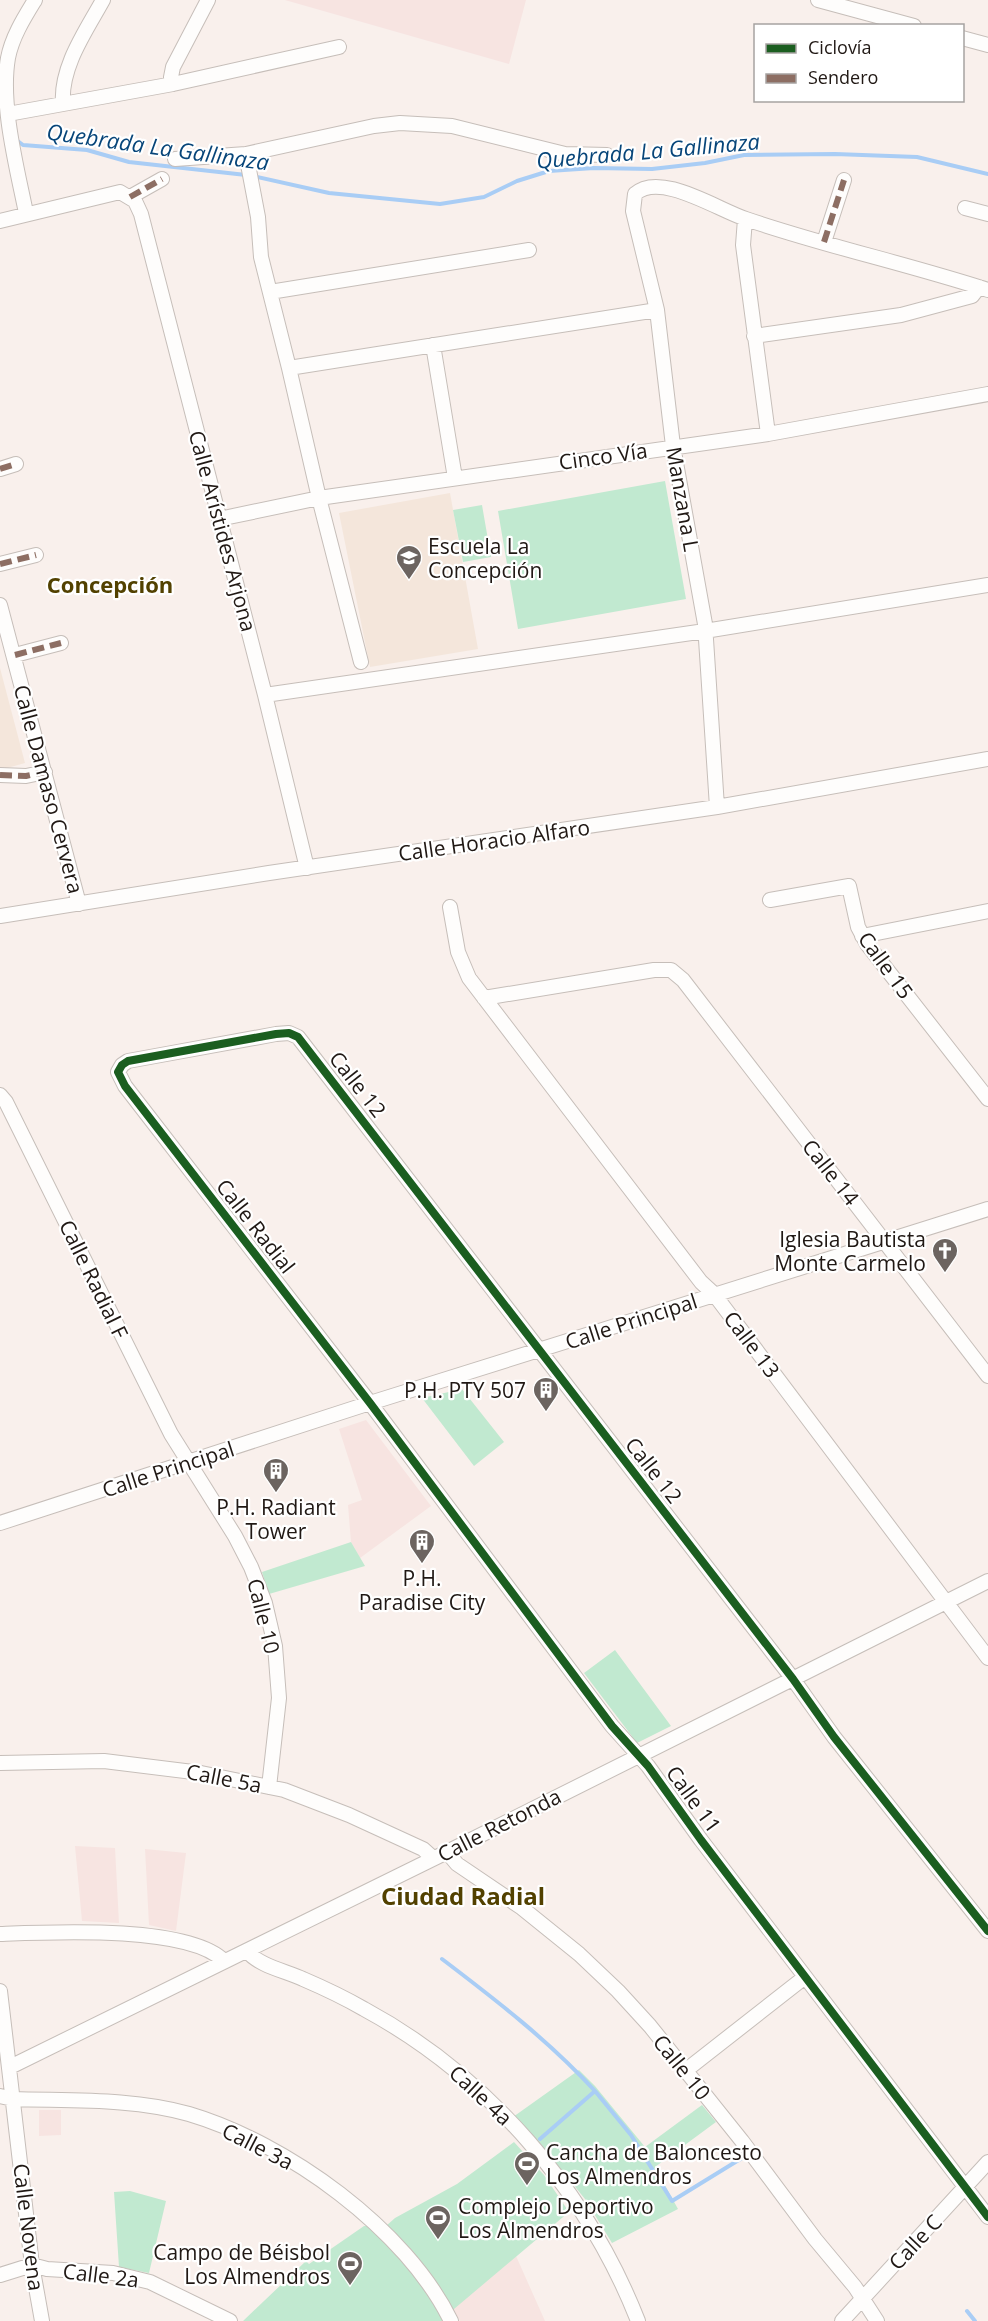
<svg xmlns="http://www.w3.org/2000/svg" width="988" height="2321" viewBox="0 0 988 2321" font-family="'Open Sans',sans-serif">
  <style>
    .industrial { fill: #f7e4e1 }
    .education { fill: #f4e6db }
    .green { fill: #c1e9d0 }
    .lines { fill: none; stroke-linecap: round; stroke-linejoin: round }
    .stream { stroke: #a9cdf5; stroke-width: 4 }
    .minor-casing { stroke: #c6beb9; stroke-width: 16 }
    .minor { stroke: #fefdfc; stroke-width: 14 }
    .quiet { stroke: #8d6e63; stroke-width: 6; stroke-dasharray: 12 6; stroke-linecap: butt }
    .cycleway-casing { stroke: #fff; stroke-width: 11 }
    .cycleway { stroke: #1b5e20; stroke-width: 8 }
    .labels { text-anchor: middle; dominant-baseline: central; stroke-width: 4.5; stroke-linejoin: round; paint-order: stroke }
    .street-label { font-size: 21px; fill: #201814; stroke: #fff }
    .poi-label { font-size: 21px; fill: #201814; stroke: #fff; text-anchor: start }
    .water-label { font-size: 22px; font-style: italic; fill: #074579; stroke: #fff }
    .neighbourhood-label { font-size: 22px; font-weight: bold; fill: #524100; stroke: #fff }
    .quarter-label { font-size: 24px; font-weight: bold; fill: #524100; stroke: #fff }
  </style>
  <rect width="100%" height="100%" fill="#f9f0ec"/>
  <path class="industrial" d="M285,0H526L509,64Z
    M366,1420L431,1506L360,1558L351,1542L348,1505L362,1500L339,1429Z
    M75,1846L115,1848L119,1923L82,1921Z
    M145,1849L186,1853L176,1931L149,1925Z
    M39,2110H61V2135L39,2136Z
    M516,2256L545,2321H460L453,2309Z"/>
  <path class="education" d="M450,493L478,649L370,667L339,513Z
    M0,668L25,763L0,770Z"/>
  <path class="green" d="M665,481L686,599L518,629L498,511Z
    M482,505L491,557L463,562L453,510Z
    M462,1389L504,1442L474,1466L422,1398Z
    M351,1542L365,1566L269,1594L262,1572Z
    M615,1650L671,1726L637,1743L584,1673Z
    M579,2070L595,2086L645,2147L702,2105L716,2122L655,2167L678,2209L612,2243L585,2199L554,2161L513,2117Z
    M514,2142L544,2175L569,2212L454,2309L451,2321H243L306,2261L309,2264L364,2226H386L395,2218L457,2184Z
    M130,2191L166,2201L149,2273L119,2267L114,2192Z"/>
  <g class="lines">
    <path class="stream" d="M15,139L23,145L87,150L129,162L246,175
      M253,176L329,193L440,204L484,197L517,181L549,171L594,168L652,169L705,163L744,155L835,154L917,157L988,174
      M442,1959C496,2000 549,2041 595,2091
      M540,2139L595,2091L631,2135L672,2201L742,2158
      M967,2311L975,2321"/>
    <defs>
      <path id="minor" d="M818,0L914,26
        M962,38L988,45
        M173,84L171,77L173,67L208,0
        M63,104C60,67 86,31 103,0
        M8,114L173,84L339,47
        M246,154L258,217L261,257L289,368L319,498L361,662
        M175,159L246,154L374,126L400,123L452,126L565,154L607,155
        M130,197L162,179
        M965,208L988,214
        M26,213C17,168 0,104 8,58C12,37 24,18 35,0
        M745,219L743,245L768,434
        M0,221L120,192L135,201L141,214L265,695L307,868
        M824,242L844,180
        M270,292L529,250
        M754,336L901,315L972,296L979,287
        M433,345L455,478
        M289,368L657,310
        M0,469L16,464
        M219,519L319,498L768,434L988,394
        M0,564L36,555
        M0,605L79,904
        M15,655L61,643
        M265,695L705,631L988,585
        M0,775L26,776L45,772
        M717,807L705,624L673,446L657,310L633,211L635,194C660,171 718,210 746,219C825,246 908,264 988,290
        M770,900L849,886L858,927L867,944L988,1099
        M450,907L458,952L469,978L701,1282L714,1294L988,1658
        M0,916L269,873L717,807L988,759
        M862,936L988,911
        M484,998L654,970H671L683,980L988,1376
        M0,1095L6,1102L171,1434L235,1536L251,1567L265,1603L275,1646L279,1698L269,1787
        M0,1523L370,1403L988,1209
        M0,1763L104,1761L201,1773L269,1787L284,1790L349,1815L423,1849L433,1858
        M447,1852L457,1864L522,1908L579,1954L618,1991L650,2026L742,2141L815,2239L855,2287L877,2321
        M988,1931L834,1737L793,1679L298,1037L289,1033L276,1034L128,1061L122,1065L118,1072L125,1086L370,1403L612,1726L648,1766L701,1840L988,2217
        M0,1934C51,1932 188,1925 224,1961
        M247,1951C259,1966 286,1971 303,1979C324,1988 345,1998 364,2009C488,2076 587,2191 638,2321
        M0,1991L32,2265L42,2321
        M10,2067L447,1852L988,1581
        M685,2071L805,1977
        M0,2096L13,2099C71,2101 133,2098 189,2114C287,2143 406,2229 451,2321
        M0,2275L32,2265L47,2269L113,2273L150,2282L230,2321
        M842,2321L988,2162"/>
    </defs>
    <use href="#minor" class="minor-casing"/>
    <use href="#minor" class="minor"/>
    <path class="quiet" d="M130,197L162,179
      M824,242L844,180
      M0,469L16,464
      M0,564L36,555
      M15,655L61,643
      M0,775L26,776L45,772"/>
    <defs>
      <path id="cycleway" d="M988,1931L834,1737L793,1679L298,1037L289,1033L276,1034L128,1061L122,1065L118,1072L125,1086L370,1403L612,1726L648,1766L701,1840L988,2217"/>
    </defs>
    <use href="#cycleway" class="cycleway-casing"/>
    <use href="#cycleway" class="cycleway"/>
  </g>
  <defs>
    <symbol id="school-pin" viewBox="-11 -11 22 30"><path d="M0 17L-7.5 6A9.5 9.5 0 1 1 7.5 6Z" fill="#6c6460" stroke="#fff"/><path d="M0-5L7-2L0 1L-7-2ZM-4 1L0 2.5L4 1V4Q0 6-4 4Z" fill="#fff"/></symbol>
    <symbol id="church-pin" viewBox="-11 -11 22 30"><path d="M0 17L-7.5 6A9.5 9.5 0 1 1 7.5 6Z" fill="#6c6460" stroke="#fff"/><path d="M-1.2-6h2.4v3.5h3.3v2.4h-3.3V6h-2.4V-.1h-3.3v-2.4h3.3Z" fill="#fff"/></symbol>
    <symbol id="building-pin" viewBox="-11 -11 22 30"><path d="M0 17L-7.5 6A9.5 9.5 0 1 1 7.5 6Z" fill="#6c6460" stroke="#fff"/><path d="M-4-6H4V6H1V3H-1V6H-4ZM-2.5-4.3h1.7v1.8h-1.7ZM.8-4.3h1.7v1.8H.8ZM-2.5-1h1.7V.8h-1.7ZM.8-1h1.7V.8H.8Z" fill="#fff"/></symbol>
    <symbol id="stadium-pin" viewBox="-11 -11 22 30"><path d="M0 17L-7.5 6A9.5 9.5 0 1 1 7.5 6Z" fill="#6c6460" stroke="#fff"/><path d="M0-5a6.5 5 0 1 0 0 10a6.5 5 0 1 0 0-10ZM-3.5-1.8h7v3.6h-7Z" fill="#fff"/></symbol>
  </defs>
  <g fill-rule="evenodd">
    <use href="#school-pin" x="394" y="543" width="30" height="40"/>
    <use href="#church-pin" x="930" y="1236" width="30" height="40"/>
    <use href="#building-pin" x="531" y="1375" width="30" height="40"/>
    <use href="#building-pin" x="261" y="1456" width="30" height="40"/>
    <use href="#building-pin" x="407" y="1527" width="30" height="40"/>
    <use href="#stadium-pin" x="512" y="2149" width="30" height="40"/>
    <use href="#stadium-pin" x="423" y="2203" width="30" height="40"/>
    <use href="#stadium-pin" x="335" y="2249" width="30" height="40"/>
  </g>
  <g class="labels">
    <g class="street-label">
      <text transform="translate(603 456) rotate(-8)">Cinco Vía</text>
      <text transform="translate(683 499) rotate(80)">Manzana L</text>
      <text transform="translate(223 531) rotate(75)">Calle Arístides Arjona</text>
      <text transform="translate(49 789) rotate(75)">Calle Damaso Cervera</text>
      <text transform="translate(494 840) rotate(-8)">Calle Horacio Alfaro</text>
      <text transform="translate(886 965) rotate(54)">Calle 15</text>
      <text transform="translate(358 1084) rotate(52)">Calle 12</text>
      <text transform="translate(831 1172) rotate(52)">Calle 14</text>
      <text transform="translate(256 1226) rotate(52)">Calle Radial</text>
      <text transform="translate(94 1279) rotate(64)">Calle Radial F</text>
      <text transform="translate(631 1321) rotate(-18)">Calle Principal</text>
      <text transform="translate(752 1344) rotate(53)">Calle 13</text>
      <text transform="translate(168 1469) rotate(-18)">Calle Principal</text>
      <text transform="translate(654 1470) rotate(52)">Calle 12</text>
      <text transform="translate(264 1616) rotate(76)">Calle 10</text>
      <text transform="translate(224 1778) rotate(11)">Calle 5a</text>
      <text transform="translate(694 1799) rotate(54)">Calle 11</text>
      <text transform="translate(499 1825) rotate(-27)">Calle Retonda</text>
      <text transform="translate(682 2067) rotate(51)">Calle 10</text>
      <text transform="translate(481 2095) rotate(43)">Calle 4a</text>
      <text transform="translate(258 2146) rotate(27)">Calle 3a</text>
      <text transform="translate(29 2227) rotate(83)">Calle Novena</text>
      <text transform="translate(915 2242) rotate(-47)">Calle C</text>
      <text transform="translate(101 2275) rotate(7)">Calle 2a</text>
    </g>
    <g class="poi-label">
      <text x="428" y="546">Escuela La<tspan x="428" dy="24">Concepción</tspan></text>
      <text x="926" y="1239" text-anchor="end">Iglesia Bautista<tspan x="926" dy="24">Monte Carmelo</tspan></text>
      <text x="526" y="1390" text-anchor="end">P.H. PTY 507</text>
      <text x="276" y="1507" text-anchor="middle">P.H. Radiant<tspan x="276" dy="24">Tower</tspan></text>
      <text x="422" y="1578" text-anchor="middle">P.H.<tspan x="422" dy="24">Paradise City</tspan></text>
      <text x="546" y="2152">Cancha de Baloncesto<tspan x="546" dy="24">Los Almendros</tspan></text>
      <text x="458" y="2206">Complejo Deportivo<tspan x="458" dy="24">Los Almendros</tspan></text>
      <text x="330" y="2252" text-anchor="end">Campo de Béisbol<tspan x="330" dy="24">Los Almendros</tspan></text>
    </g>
    <g class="water-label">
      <text transform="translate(158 146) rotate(8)">Quebrada La Gallinaza</text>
      <text transform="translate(648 150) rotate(-5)">Quebrada La Gallinaza</text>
    </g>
    <g class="neighbourhood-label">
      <text x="110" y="584">Concepción</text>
    </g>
    <g class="quarter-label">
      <text x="463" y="1895">Ciudad Radial</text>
    </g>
  </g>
  <rect x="754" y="24" width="210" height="78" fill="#ffffff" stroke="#a6a3a1" stroke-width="1.5"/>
  <rect x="766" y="44" width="30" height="9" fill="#1b5e20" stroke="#a6a3a1" stroke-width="1.5"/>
  <text x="808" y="54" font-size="18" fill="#201814">Ciclovía</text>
  <rect x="766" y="74" width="30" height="9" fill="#8d6e63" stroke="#a6a3a1" stroke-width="1.5"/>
  <text x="808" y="84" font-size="18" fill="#201814">Sendero</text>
</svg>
